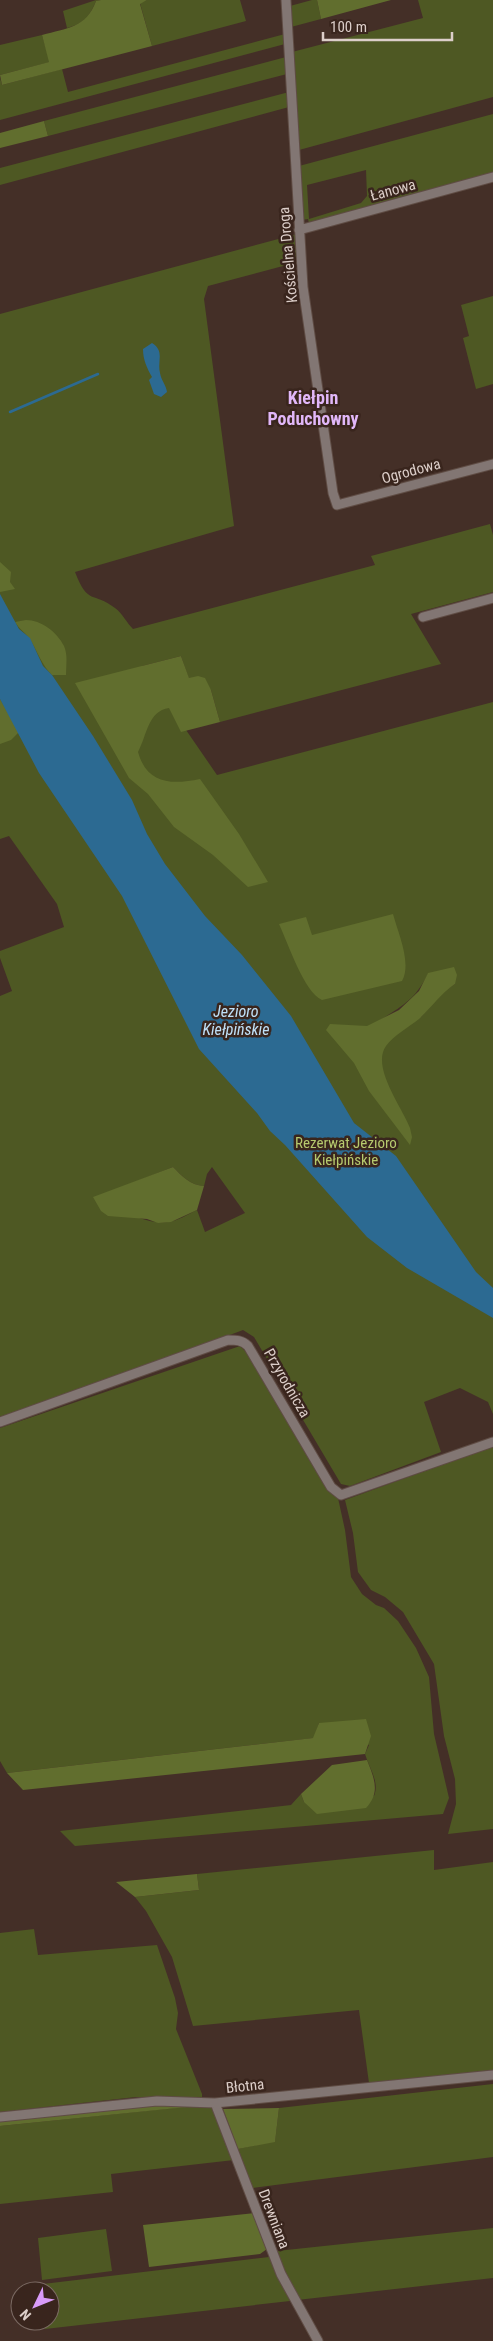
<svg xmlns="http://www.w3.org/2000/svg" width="493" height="2341" viewBox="0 0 493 2341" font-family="'Roboto Condensed',sans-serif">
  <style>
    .green { fill: #4e5823; fill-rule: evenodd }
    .forest { fill: #616e2e }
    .water { fill: #2c6a92 }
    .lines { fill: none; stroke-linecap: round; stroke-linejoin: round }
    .stream { stroke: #2c6a92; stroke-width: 2.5 }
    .minor-casing { stroke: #5f4c44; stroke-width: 11 }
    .minor { stroke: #827673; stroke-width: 9 }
    .labels { text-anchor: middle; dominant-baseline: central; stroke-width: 5; stroke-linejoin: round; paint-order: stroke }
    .street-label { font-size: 15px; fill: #dccec9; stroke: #39251d }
    .park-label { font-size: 15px; fill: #b6ca6e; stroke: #39251d }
    .water-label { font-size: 16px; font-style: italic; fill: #bfe0f8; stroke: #39251d }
    .quarter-label { font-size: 18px; font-weight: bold; fill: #e1b7f9; stroke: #39251d }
  </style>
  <rect width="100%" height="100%" fill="#442f27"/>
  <path class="green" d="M96,0H101L96,1C90,16 83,24 67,28L63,11Z
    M147,0H240L246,21L152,46L140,3Z
    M312,0H317L321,19L291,27L290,6Z
    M418,0H493V97L299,150L292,52L423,18Z
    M285,34V44L0,120V78L2,85L62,69L68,92Z
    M42,35L50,62L0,75V45Z
    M286,57L287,74L48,136L44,121Z
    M289,92V107L0,185V168Z
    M493,114V174L309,223L308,219L302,220L299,166ZM366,170L367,196L361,203L309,219L307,185Z
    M297,234L298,262L208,286L204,299L234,526L75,572C88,606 93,591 115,608C122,613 127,623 133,629L375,565L371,556L490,524L493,535V592L411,614L441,664L220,722L211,690L189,679L181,656L142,666L217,775L493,702V1414L488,1402L460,1388L424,1402L441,1452L350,1486L341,1484L254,1337L243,1330L90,1388L0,1418V996L12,991L0,958V951L64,927L57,904L9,836L0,839V314ZM428,974L455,984L441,993L421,1017L379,1021C403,1005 414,1001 428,974ZM173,1167C182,1176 190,1185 204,1186L207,1174L212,1167L245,1213L205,1232L197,1210C188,1214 178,1221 168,1222C146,1225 114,1208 94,1198Z
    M493,296V384L476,389L463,338L469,336L461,305Z
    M240,1346L247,1353L304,1448L327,1489L338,1498L345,1530L351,1577L362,1594L376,1605L384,1608L398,1621L416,1648L429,1677L434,1734L449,1798L443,1814L75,1846L60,1831L291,1805L301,1794L304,1802L374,1796C380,1782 369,1768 365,1754L369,1745L319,1723L314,1738L7,1773L0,1761V1428Z
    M493,1446V1829L448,1834L456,1804L455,1779L444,1736L434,1664L403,1612L385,1597L371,1590L358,1572L353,1533L345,1500Z
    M434,1850V1870L493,1862V2070L369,2083L359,2010L193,2026L172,1957L146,1911L135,1897L199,1890L197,1874Z
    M34,1929L38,1955L157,1945L175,1998L178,2013L176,2029L202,2094V2100L136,2097L0,2112V1933Z
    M493,2084V2157L253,2188L238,2149L275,2141L279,2108Z
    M213,2104L234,2160L111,2174L113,2192L0,2204V2126Z
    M493,2228V2278L297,2300L277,2251Z
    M106,2229L112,2271L42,2280L38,2238Z
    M269,2257L290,2301L45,2329L44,2321H50V2291H41V2286L43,2284Z"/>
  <path class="forest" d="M101,0H147L140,4L152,46L2,85L0,75L49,62L42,35C67,28 86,28 96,1Z
    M317,0H391L321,19Z
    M44,121L48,136L0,148V133Z
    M0,562L11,572L10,582L15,589L0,592Z
    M26,620C41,620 57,632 64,646C68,655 66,665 66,675H52C42,665 38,653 31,641C27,634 19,629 15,622Z
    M181,656L189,678L198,676L205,678L211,690L220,722L181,732L169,708C148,711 147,735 138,752C147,784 171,785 200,779L239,834L268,882L248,887L213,855L174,827L148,794L129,778L75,683Z
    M0,699L19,732L11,740L0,744Z
    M393,914C398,933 412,963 402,981L322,1000C304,992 288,943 279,924L306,917L312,935Z
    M454,967L457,975L455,984C440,994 432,1007 419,1019C409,1027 394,1035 386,1046C371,1067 402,1107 410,1128L412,1137L410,1145L369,1091L354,1063L326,1030L330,1024L367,1026L399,1010L419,991L428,973Z
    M173,1167C182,1176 190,1185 204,1186L197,1210L171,1222L158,1223L147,1219L108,1216L101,1211L93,1197Z
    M366,1719L371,1736L365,1754L23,1790L7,1773L313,1738L319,1723Z
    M367,1760C374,1778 381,1792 366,1808L317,1814L304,1802L301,1794L332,1765Z
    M197,1874L199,1890L135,1897L116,1882Z
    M168,2103L187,2107L0,2126V2120Z
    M279,2108L275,2142L238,2149L223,2109Z
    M255,2213L267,2249L260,2254L149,2267L143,2225Z"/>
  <path class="water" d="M152,343C165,351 157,361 160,373C161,380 166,385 167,392L161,397L154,394L149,380L152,377C147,368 143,360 143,349Z
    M0,594L19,629L30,638L43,666L52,675L93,736L132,800L147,834L165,864L205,916L242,955L291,1016L354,1123L396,1156L476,1272L493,1288V1318L407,1268L367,1237L285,1145L270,1131L257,1113L199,1049L122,896L39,773L0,699Z"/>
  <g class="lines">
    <path class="stream" d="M10,412L98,374"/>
    <defs>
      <path id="minor" d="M286,0L303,287L333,493L337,505L493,464
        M299,230L493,177
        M423,617L493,598
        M0,1422L228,1340C236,1340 242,1340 248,1346L331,1487L341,1495L493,1442
        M215,2103L281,2274L318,2341
        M0,2117L157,2101L215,2103L493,2075"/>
    </defs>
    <use href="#minor" class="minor-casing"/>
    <use href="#minor" class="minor"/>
  </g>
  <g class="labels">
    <g class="street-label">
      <text transform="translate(393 190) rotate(-15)">Łanowa</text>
      <text transform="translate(288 255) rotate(-95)">Kościelna Droga</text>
      <text transform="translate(411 471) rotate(-15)">Ogrodowa</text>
      <text transform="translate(287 1383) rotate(60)">Przyrodnicza</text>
      <text transform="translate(245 2086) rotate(-6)">Błotna</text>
      <text transform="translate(274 2219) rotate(69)">Drewniana</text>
    </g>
    <g class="park-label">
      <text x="346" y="1143">Rezerwat Jezioro<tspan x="346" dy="17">Kiełpińskie</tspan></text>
    </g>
    <g class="water-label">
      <text x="236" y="1011">Jezioro<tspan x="236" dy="18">Kiełpińskie</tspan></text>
    </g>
    <g class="quarter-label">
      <text x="313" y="397">Kiełpin<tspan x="313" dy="21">Poduchowny</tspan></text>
    </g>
  </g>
  <g transform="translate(35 2306) rotate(227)"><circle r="24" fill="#39251d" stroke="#7a6962"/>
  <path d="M0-4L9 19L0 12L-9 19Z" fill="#d89bf8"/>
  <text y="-8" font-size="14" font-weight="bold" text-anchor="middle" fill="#dccec9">N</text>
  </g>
  <path d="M323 32v8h129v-8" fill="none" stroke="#dccec9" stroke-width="2.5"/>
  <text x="330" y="32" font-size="15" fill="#dccec9" stroke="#39251d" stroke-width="4" paint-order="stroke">100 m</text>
</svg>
